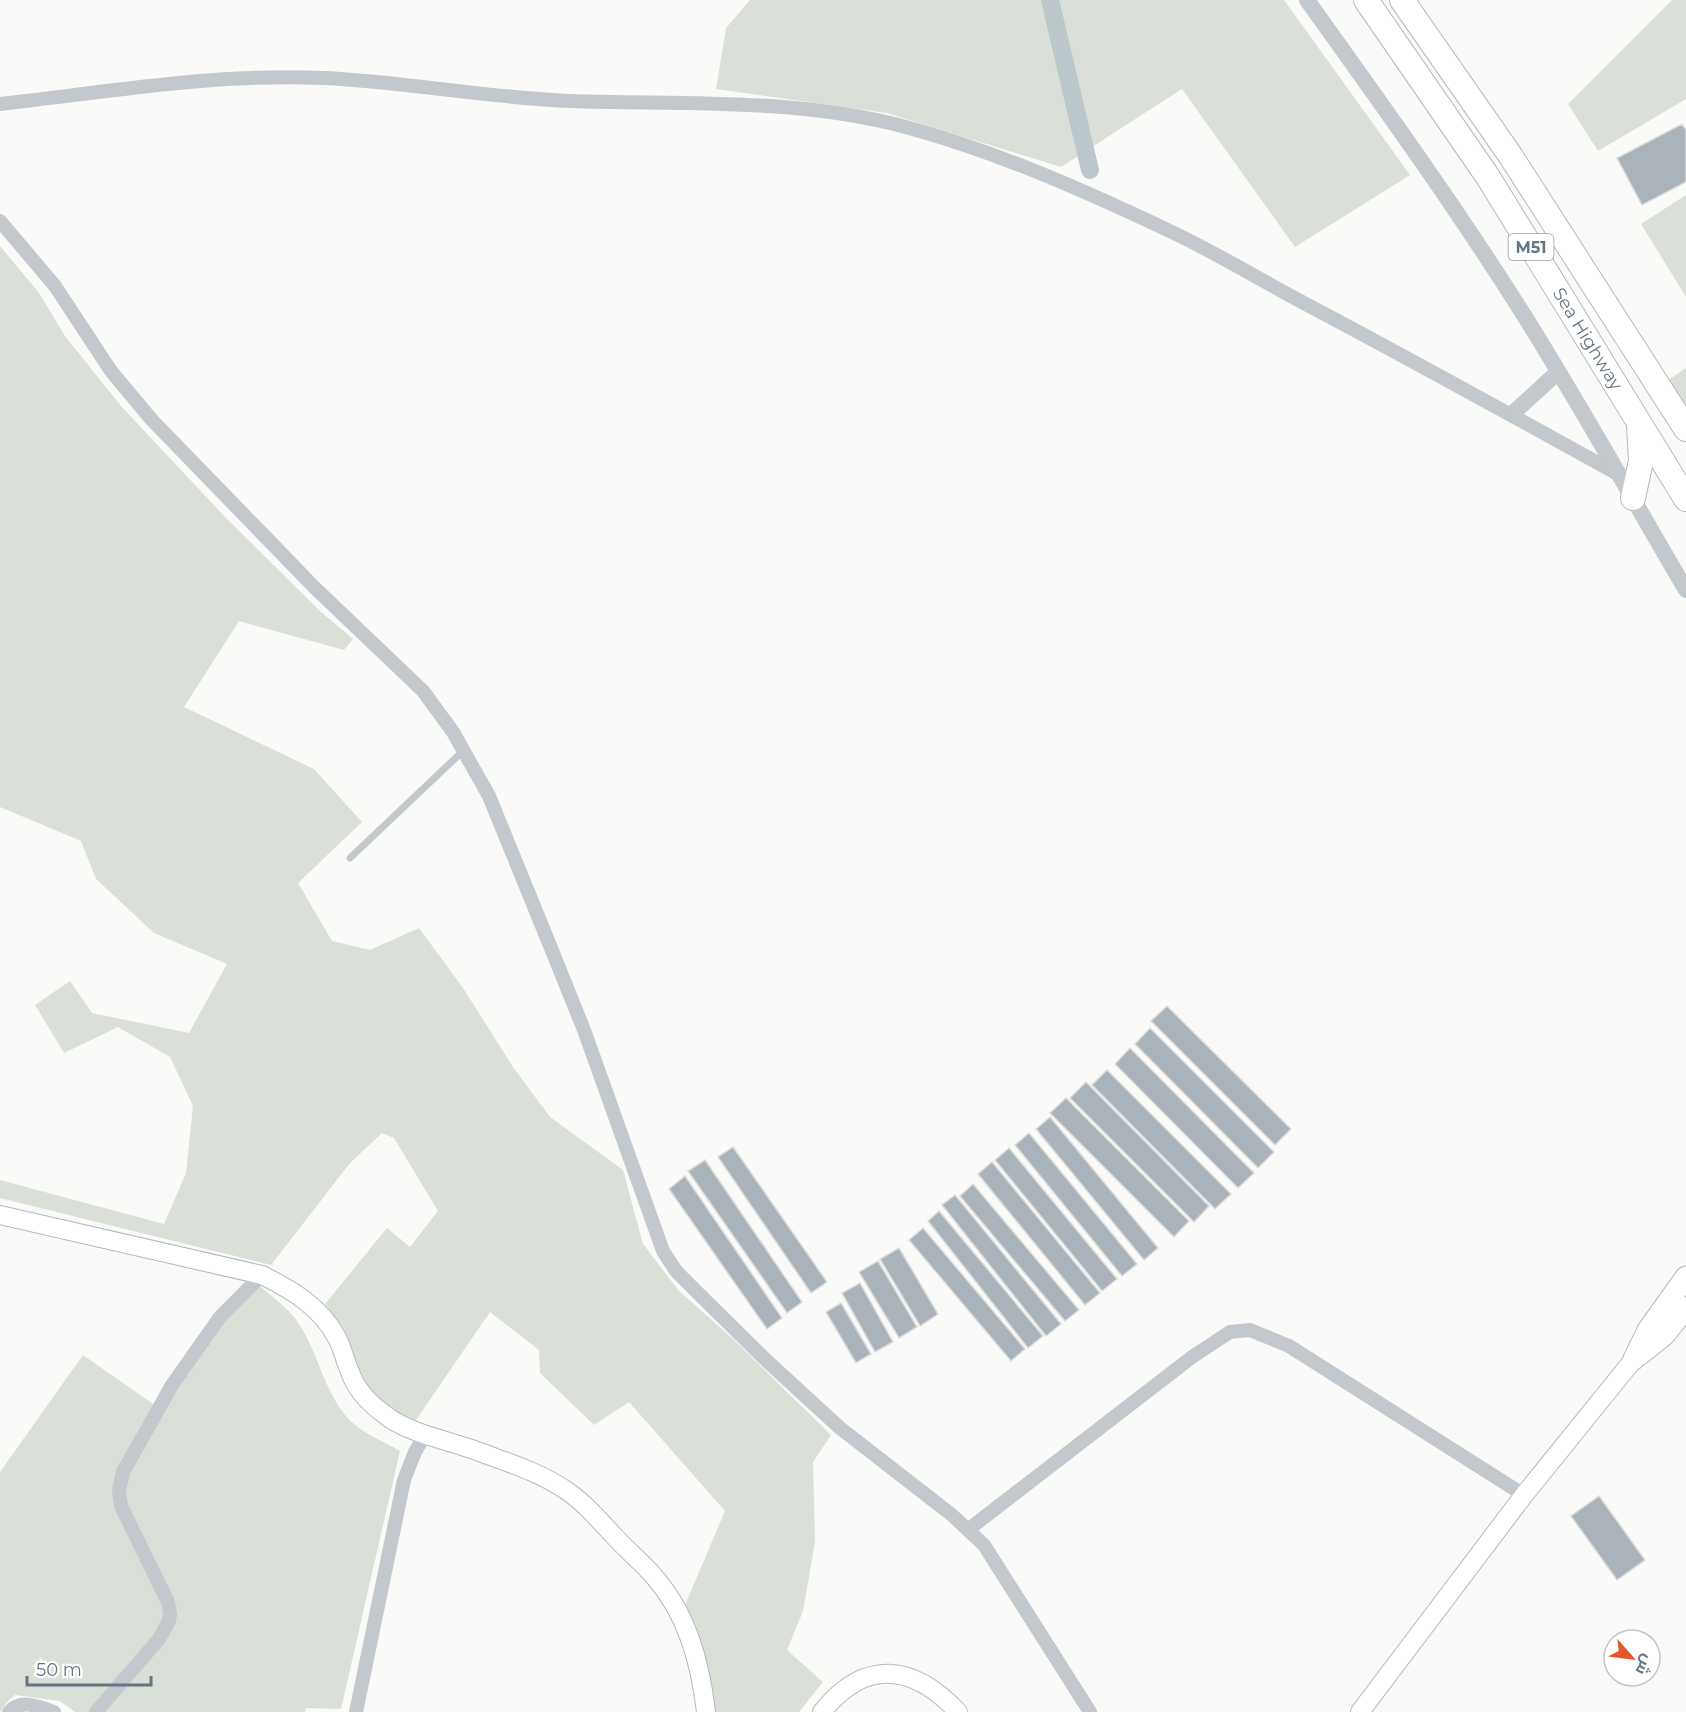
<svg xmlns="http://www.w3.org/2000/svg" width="1686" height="1712" viewBox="0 0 1686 1712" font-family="Montserrat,Cairo,sans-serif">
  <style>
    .green { fill: #dadfd7 }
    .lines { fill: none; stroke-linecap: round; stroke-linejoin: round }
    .canal { stroke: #bbc7cb; stroke-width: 18 }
    .building { fill: #aab3b9; stroke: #dcdcda; stroke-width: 1.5 }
    .secondary-casing { stroke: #b3babf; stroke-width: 20 }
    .primary-casing { stroke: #b5babe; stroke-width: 23 }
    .motorway-casing { stroke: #b4b9bd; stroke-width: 26 }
    .service { stroke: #c3c8cc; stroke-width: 7 }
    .minor { stroke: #c3c8cc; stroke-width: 14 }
    .tertiary { stroke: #c3c8cc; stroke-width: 16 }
    .secondary { stroke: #fff; stroke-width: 18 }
    .primary { stroke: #fff; stroke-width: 21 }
    .motorway { stroke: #fff; stroke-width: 24 }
    .labels { text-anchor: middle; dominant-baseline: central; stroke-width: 6; stroke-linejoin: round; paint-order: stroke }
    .shield { fill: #fff; stroke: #939fa8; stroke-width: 1.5 }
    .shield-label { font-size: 16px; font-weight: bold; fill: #657683 }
    .street-label { font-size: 18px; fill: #657683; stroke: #fff }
  </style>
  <rect width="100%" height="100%" fill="#fafaf8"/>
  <path class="green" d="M750,0H1284L1410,175L1295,247L1182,89L1061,167L887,113L716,89L726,28Z
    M1672,0H1686V99L1598,151L1568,104Z
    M1686,195V297L1641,224Z
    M0,246L39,293L65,336L121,406L226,518L321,612L353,639L344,650L239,621L184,707L314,769L362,822L298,883L332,941L370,950L419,928L463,988L513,1067L550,1117L623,1170L643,1244L679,1291L732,1338L831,1435L813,1462L815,1542L803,1611L787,1650L823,1682L799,1712H713L703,1653L685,1605L725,1511L629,1402L594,1425L540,1373L539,1350L490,1312L416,1420C403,1415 390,1411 379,1401C351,1376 349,1332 325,1304L387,1228L410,1247L438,1211L394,1138L382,1133L350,1163L271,1265L0,1198V1180L164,1224L186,1173L193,1106L170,1057L118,1027L64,1053L35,1005L70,981L92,1013L189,1033L227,964L154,933L96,879L81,841L0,807Z
    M1686,368V411L1667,381Z
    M260,1286C271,1296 285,1306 294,1317C317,1347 322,1387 346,1416C359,1432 383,1441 400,1451L341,1709L306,1708L305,1712H75L60,1701L15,1695L7,1702L0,1712V1472L83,1355L153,1404L165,1407L226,1317Z"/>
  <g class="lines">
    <path class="canal" d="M1050,0L1090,170"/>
  </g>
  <path class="building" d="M1682,124L1686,130V182L1642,205L1617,158Z
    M1167,1006L1291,1129L1275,1145L1151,1021Z
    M1150,1028L1274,1152L1258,1168L1135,1044Z
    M1130,1048L1254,1173L1238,1188L1115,1064Z
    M1107,1070L1231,1194L1215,1209L1092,1085Z
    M1086,1082L1209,1206L1194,1222L1070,1098Z
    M1066,1098L1189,1221L1174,1237L1050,1113Z
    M1050,1117L1158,1248L1144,1260L1036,1129Z
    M1029,1133L1137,1264L1122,1276L1015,1145Z
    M733,1147L827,1282L811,1293L718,1157Z
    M1009,1148L1117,1279L1102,1291L995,1160Z
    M705,1160L802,1302L787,1313L688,1171Z
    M992,1162L1100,1293L1085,1305L978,1174Z
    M685,1176L782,1318L767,1329L669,1189Z
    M973,1184L1079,1310L1065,1321L960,1196Z
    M955,1195L1061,1324L1046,1336L942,1205Z
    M939,1211L1043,1336L1028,1348L928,1221Z
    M923,1228L1025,1349L1011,1361L909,1240Z
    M899,1248L938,1314L920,1326L880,1259Z
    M878,1261L917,1327L899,1338L859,1272Z
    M860,1283L893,1342L875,1352L842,1293Z
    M841,1303L871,1354L856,1363L826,1312Z
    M1599,1496L1645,1560L1617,1580L1571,1516Z"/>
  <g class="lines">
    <defs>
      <path id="secondary" d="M0,1215L262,1275C292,1290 321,1307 337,1338C343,1349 345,1361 350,1372C356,1389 370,1404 384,1414C409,1435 455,1441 485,1454C512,1464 540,1473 564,1489C583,1501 598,1519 614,1536C626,1549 640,1561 652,1574C687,1613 700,1661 706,1712
        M822,1712C865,1658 913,1664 958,1712
        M1360,1712L1524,1495L1634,1359"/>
      <path id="primary" d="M1639,1355L1664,1335L1686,1308
        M1634,1359L1648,1330L1686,1277"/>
      <g id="motorway">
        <path id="s1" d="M1366,0L1488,177L1686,499"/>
        <path d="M1402,0L1510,155L1686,429"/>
        <path d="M1633,498L1641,461L1639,426"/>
      </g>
    </defs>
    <use href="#secondary" class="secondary-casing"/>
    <use href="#primary" class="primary-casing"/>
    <use href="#motorway" class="motorway-casing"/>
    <path class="service" d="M350,858L464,750"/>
    <path class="minor" d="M0,104C107,92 216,73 324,78C407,82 489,98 571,101C688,105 807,97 920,131C1007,156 1092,194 1174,233C1218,254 1259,279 1302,302C1408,358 1513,416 1618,474
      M0,221L55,286L111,371L151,419L314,587L423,691L453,732L489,796L553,953L584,1030L663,1251L676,1271L706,1301L768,1362L840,1428L952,1515L984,1545L1090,1712
      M969,1529L1192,1357L1230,1332L1250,1330L1289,1346L1524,1495
      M9,1712C21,1698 40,1707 54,1712
      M96,1712L159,1639L169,1621L170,1614L168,1602L121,1506L119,1490L123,1472L172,1385L220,1317L262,1275
      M356,1712L404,1480L415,1452L425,1435"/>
    <path class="tertiary" d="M1307,0C1385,109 1464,218 1535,333C1587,417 1636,505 1686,590
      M1512,414L1558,372"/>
    <use href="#secondary" class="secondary"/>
    <use href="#primary" class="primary"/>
    <use href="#motorway" class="motorway"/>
  </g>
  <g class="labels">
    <rect class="shield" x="1508.5" y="234" width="45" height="26" rx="4.5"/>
    <g class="shield-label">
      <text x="1531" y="247">M51</text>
    </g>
    <g class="street-label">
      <text stroke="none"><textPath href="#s1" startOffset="405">Sea Highway</textPath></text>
    </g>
  </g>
  <g transform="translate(1632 1658) rotate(118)"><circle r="28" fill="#ffffff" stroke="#c1c8cd" stroke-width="1.5"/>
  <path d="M0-4.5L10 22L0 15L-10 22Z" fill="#e4572e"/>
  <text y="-9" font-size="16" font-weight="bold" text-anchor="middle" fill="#657683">ش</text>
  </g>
  <path d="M27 1676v9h124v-9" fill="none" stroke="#657683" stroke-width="3"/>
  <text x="36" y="1676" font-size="18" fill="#657683" stroke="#ffffff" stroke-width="4.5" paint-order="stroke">50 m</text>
</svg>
